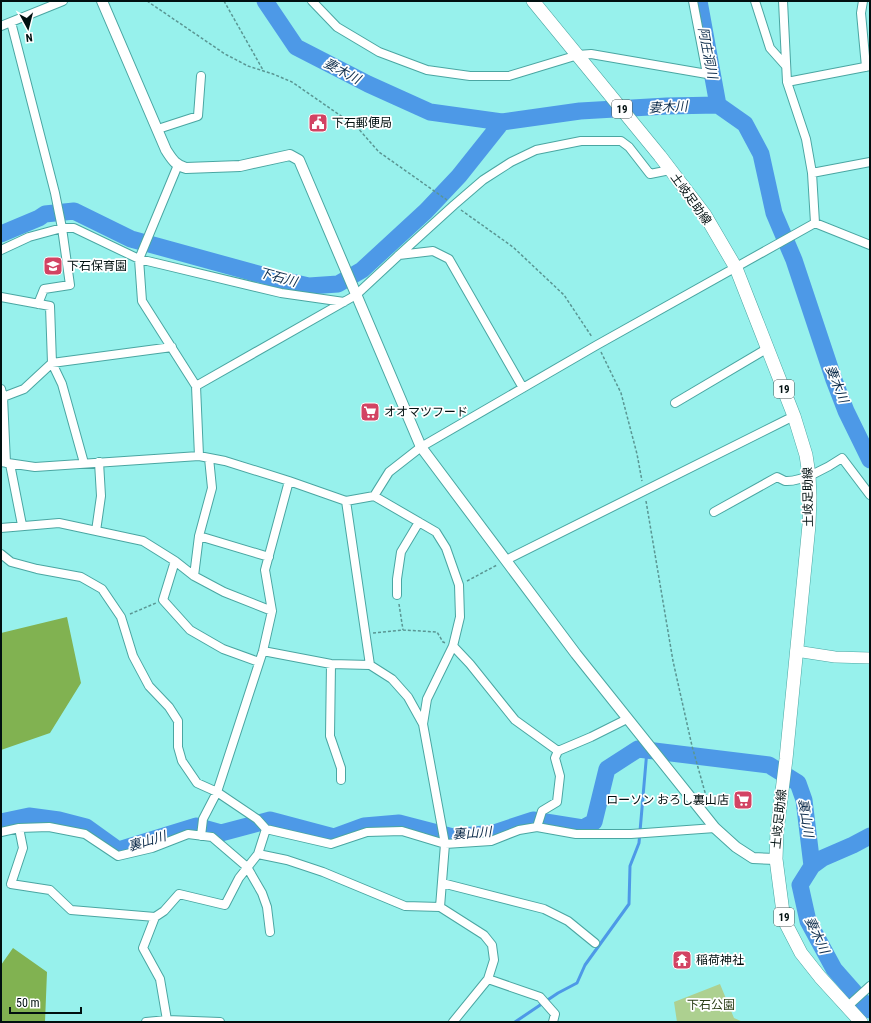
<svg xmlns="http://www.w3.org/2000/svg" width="871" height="1023" viewBox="0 0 871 1023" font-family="'Roboto Condensed','Noto Sans JP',sans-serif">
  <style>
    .green { fill: #add090 }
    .forest { fill: #81b251 }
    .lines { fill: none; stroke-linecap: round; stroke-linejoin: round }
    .stream { stroke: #4d99e7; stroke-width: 3 }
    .river { stroke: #4d99e7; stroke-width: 17 }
    .minor-casing { stroke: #4aa6a2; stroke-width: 10 }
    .tertiary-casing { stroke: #4aa6a2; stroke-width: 12 }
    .secondary-casing { stroke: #4aa6a2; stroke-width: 12 }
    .primary-casing { stroke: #4aa6a2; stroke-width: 14 }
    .path { stroke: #5a9693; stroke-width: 1.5; stroke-dasharray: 3 2; stroke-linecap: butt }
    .minor { stroke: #fff; stroke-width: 8 }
    .tertiary { stroke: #fff; stroke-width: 10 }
    .secondary { stroke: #fff; stroke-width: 11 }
    .primary { stroke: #fff; stroke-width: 13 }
    .labels { text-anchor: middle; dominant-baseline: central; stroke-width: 3.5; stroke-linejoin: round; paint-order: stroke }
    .shield { fill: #fff; stroke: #4d5858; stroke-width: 1 }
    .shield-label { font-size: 11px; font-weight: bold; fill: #011010 }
    .poi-label { font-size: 12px; fill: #011010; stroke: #fff; text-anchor: start }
    .street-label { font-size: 12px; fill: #011010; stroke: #fff }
    .park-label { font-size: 12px; fill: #2b3f17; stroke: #fff }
    .water-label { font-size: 13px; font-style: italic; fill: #0d2c4b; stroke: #fff }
  </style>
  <rect width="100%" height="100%" fill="#97f1ec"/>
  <path class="green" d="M720,984L734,1018L743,1022H677L674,1002Z"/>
  <path class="forest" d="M67,617L81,683L50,733L1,750V633Z
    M13,948L47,972L45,1022H1V965Z"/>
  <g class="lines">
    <path class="stream" d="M515,1022L558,993L577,983L585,965L629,904L630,866L639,843L647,750"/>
    <path class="river" d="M265,1L296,47L368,84L430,112L502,122L580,111L667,106L718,105L745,124L761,154L774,213L794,260L834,380L846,411L870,460
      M699,1L718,105
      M1,234L39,218L45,214L74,211L131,239L273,278L309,286L338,284L362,270L426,211L459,176L502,122
      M1,822L29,816L59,820L86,827L118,850L196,826L221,833L270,820L334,837L364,826L399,823L453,837L494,833L533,820L583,828L594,822L607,769L638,749L769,765L798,783L804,800L812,866
      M870,836L853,845L823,858L812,866L800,885L808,921L834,969L870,1010"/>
    <defs>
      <path id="minor" d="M312,1L337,27L379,52L427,70L470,76H509L578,55L591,54L707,74L693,1
        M755,1L770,48L786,66
        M783,1L787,82L806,139L812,173L815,223
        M863,1L861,13L866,67
        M11,22L55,193L62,228L70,285L44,289L38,304
        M1,26L63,1
        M787,82L870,66
        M158,129L198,116L201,76
        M178,165L139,259L142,301L196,386L199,456
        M812,173L870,162
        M815,223L870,245
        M1,250L29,237L62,228H74L139,259L281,293L344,302
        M399,255L433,251L449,259L523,388
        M1,297L50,306L52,363L62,384L84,463
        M196,386L356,295L399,255L454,205L483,180L511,162L536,150L581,141H621L629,147L650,174L670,170
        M1,389L3,397L6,463
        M3,397L24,389L52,363L172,347
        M675,403L768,348
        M1,462L35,467L199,456L225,461L289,481L346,501L374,496L436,532L446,548L459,585L460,617L453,646L427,699L423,724L445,844L440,907
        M10,464L22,525
        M374,496L389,472L421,447L597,345L815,223
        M346,501L370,665
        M714,512L777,477C779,478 783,480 785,481C802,482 829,467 842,458L870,495
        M1,528L59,523L143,541L175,561L194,576L224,592L272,611
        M96,531L101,496L99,462
        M199,536L269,557
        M1,554L11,562L37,569L81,577L102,589L121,617L133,656L149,686L169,707L178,721V747L182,761L197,783L217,792L257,819L266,829L331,844L367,832L402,831L445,844L491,841L519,830L537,827L576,834H631L715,828
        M506,560L794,416
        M175,561L163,600L190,630L223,649L259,662
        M194,576L199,536L212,488L209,458
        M397,595V579L401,552L419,522
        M453,646L470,664L515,720L558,751L591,737L627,719
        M263,651L331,664L370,665L392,679L408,697L423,724
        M331,664L330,736L341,768V780
        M537,827L542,811L557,802L560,776L555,758L558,751
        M19,828L23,848L11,884L50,890L71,910L155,917
        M1,832L19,828L49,827L85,834L118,856L152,848L188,834L212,837L247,867L262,893L267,907L270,932
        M201,836L203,819L217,792L263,651L272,611L265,570L289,481
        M258,854L287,860L323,872L405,906L440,907L484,935L492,945L494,960L488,979L453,1022
        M442,883L544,909L568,921L595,943
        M488,979L540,997L555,1014L553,1022
        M847,1007L870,986
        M167,1020L160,979L143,948L155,917L164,911L179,894L225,905L239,878L258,854L266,829
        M146,1022L167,1020L220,1022"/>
      <path id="tertiary" d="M102,1L166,150C172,159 175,165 186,168L240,166L290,155L299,160L421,447L576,654L715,828L736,847L753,858L776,859"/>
      <path id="secondary" d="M796,651L835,657L870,658"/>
      <path id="primary" d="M533,1L660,156L705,215L736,268L794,416L806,455L809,475L810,497L809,525L786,759L777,831L776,859L784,920L801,953L820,977L861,1022"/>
    </defs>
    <use href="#minor" class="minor-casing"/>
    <use href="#tertiary" class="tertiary-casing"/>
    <use href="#secondary" class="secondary-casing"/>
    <use href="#primary" class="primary-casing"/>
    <path class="path" d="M147,1L225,54L248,66L273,74L292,82L357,127L379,152L447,200
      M224,1L263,70
      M461,210L513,247L564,295L592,337
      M601,352L621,393L637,454L642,481
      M646,501L673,661L692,746L708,803
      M467,581L497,565
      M399,604L403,630
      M130,614L156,603
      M373,633L403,630L437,632L443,642L446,643"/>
    <use href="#minor" class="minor"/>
    <use href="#tertiary" class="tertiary"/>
    <use href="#secondary" class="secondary"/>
    <use href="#primary" class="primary"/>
  </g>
  <defs>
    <symbol id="civic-square" viewBox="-11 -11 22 22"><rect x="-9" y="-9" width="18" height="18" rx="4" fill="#d24363" stroke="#fff"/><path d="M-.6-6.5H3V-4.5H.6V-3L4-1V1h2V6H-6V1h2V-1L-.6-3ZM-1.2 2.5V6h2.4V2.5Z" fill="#fff"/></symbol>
    <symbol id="school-square" viewBox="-11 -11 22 22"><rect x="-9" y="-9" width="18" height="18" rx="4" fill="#d24363" stroke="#fff"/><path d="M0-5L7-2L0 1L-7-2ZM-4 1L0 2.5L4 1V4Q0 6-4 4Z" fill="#fff"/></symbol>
    <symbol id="supermarket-square" viewBox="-11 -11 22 22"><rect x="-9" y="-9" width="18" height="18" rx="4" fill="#d24363" stroke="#fff"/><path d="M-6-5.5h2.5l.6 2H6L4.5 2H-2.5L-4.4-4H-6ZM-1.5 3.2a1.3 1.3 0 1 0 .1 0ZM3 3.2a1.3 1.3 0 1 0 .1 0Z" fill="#fff"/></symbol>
    <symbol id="temple-square" viewBox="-11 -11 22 22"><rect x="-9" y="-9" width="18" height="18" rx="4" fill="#d24363" stroke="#fff"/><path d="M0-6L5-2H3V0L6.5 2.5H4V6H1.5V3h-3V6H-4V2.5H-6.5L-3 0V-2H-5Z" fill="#fff"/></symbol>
  </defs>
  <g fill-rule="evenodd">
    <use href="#civic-square" x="307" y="112" width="22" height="22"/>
    <use href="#school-square" x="42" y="255" width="22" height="22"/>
    <use href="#supermarket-square" x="359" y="401" width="22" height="22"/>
    <use href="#supermarket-square" x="732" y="789" width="22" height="22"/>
    <use href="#temple-square" x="671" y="949" width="22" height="22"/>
  </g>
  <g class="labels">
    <g class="shield">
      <rect x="612" y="100" width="20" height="18" rx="3"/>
      <rect x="774" y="380" width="20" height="18" rx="3"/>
      <rect x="774" y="908" width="20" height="18" rx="3"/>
    </g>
    <g class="shield-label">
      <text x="622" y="109">19</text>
      <text x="784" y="389">19</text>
      <text x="784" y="917">19</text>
    </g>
    <g class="poi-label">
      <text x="332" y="123">下石郵便局</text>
      <text x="67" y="266">下石保育園</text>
      <text x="384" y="412">オオマツフード</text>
      <text x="729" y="800" text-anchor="end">ローソン おろし裏山店</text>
      <text x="696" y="960">稲荷神社</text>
    </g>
    <g class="street-label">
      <text transform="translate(691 199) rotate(54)">土岐足助線</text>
      <text transform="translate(808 497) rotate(-91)">土岐足助線</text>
      <text transform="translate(779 819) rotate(-84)">土岐足助線</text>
    </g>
    <g class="park-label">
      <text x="711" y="1005">下石公園</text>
    </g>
    <g class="water-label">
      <text transform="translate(708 53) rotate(79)">阿庄洞川</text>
      <text transform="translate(342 71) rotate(28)">妻木川</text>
      <text transform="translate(668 107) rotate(-3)">妻木川</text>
      <text transform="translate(278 277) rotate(15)">下石川</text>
      <text transform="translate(837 384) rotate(68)">妻木川</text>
      <text transform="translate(806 818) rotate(81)">裏山川</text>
      <text transform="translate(472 833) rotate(-4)">裏山川</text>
      <text transform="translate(147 841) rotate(-17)">裏山川</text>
      <text transform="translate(817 935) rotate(65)">妻木川</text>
    </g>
  </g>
  <rect width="871" height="1023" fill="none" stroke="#011010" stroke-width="4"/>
  <g transform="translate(28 28) rotate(173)" stroke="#ffffff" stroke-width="3" paint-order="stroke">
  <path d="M0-3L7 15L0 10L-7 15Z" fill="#011010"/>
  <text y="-6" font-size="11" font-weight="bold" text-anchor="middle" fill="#011010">N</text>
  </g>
  <path d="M10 1007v6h71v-6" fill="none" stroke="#011010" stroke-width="2"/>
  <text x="16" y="1007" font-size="12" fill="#011010" stroke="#ffffff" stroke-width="3" paint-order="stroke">50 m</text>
</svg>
